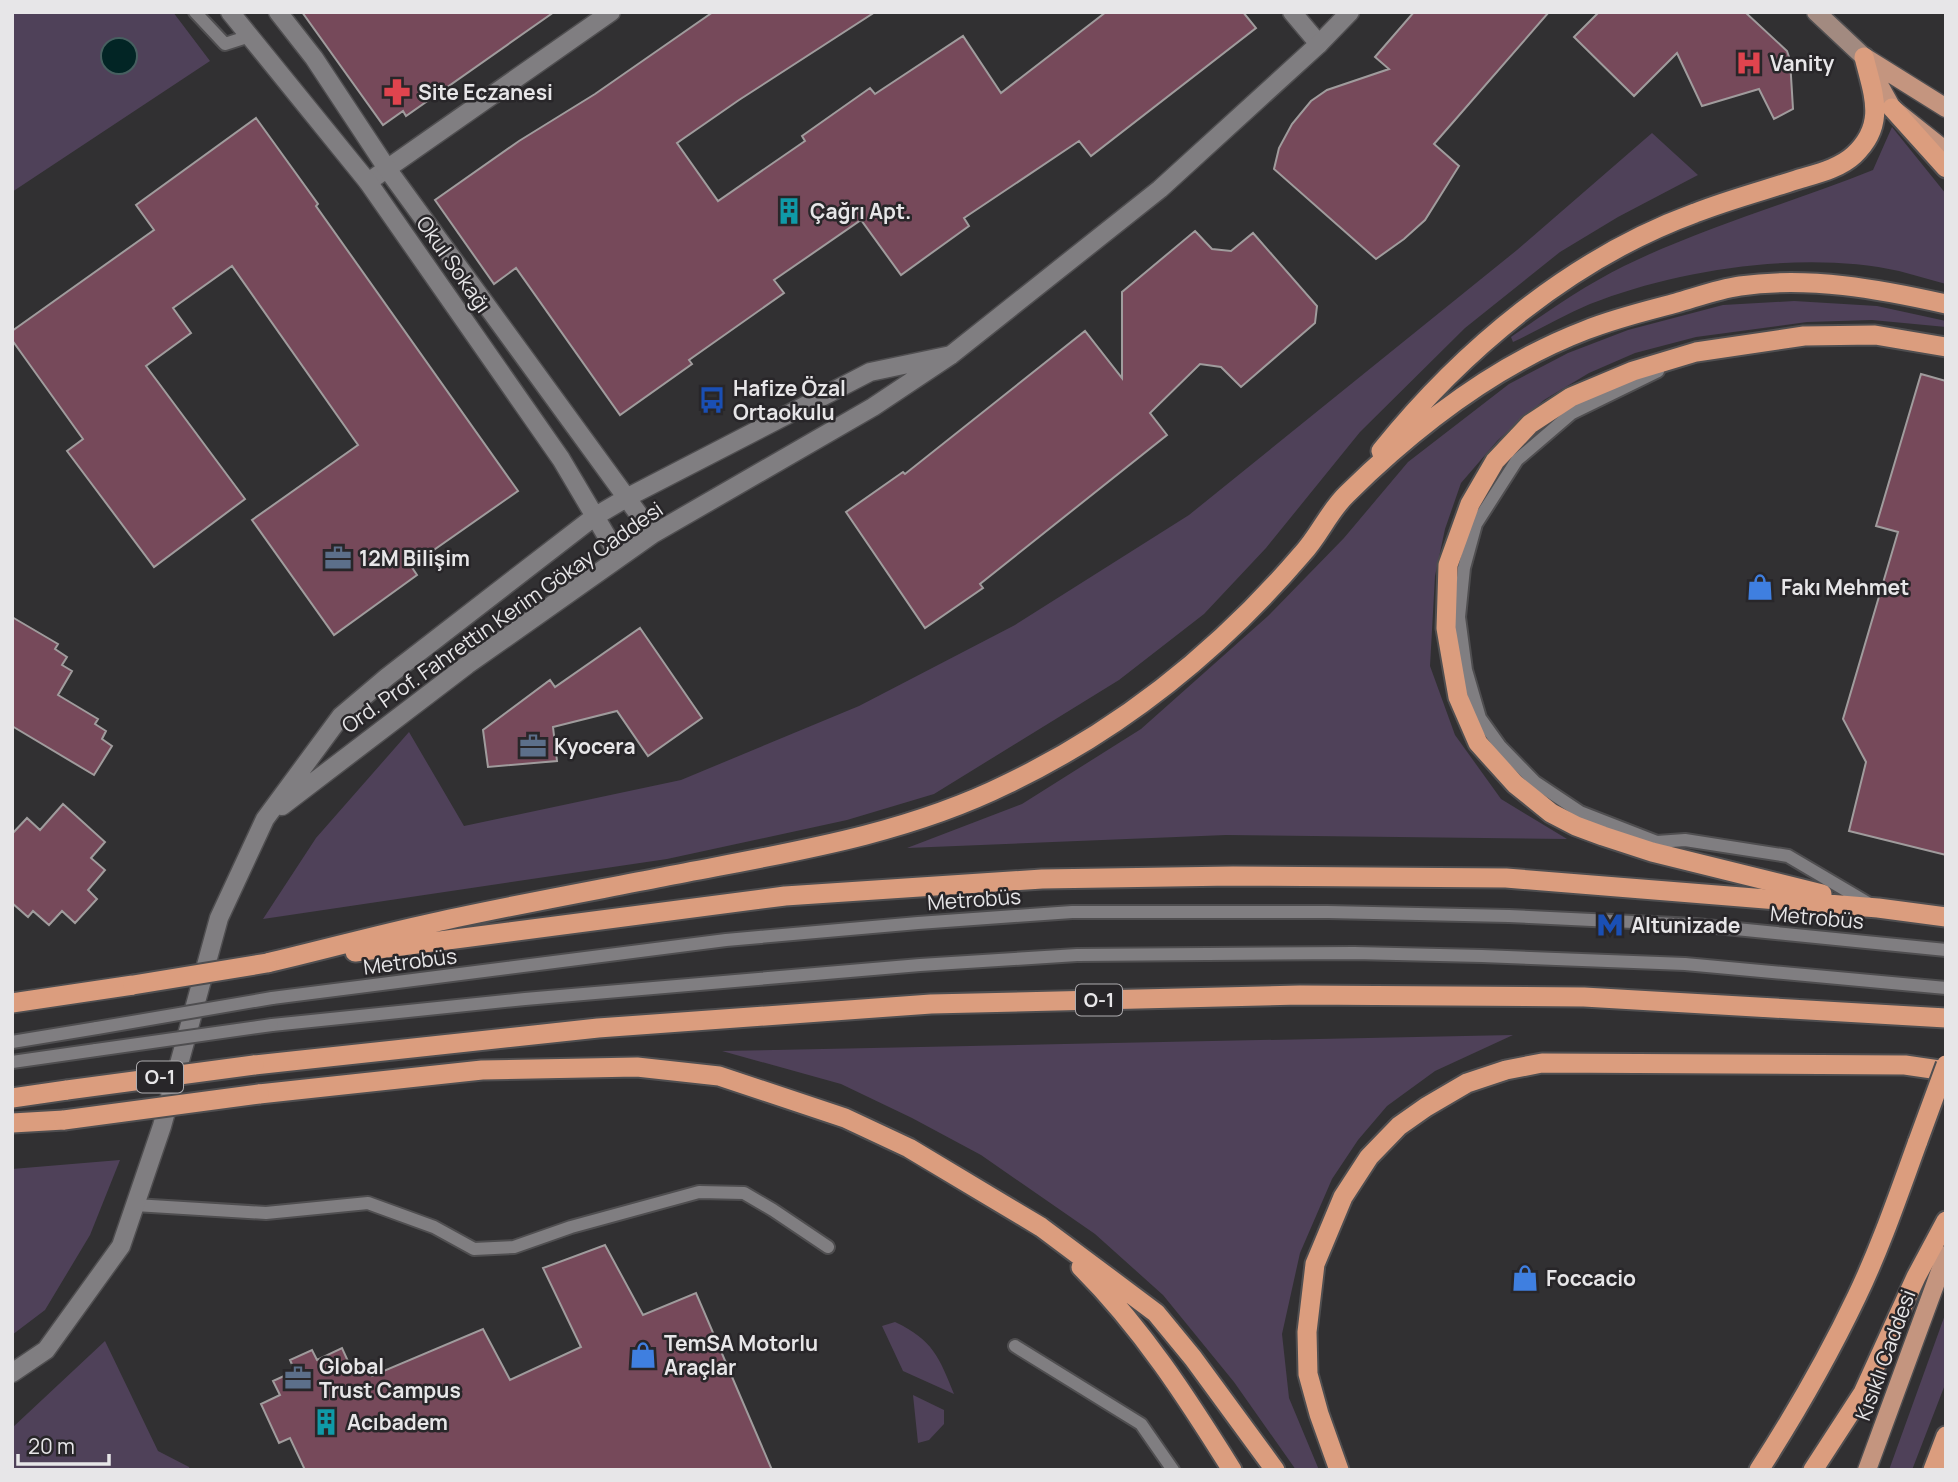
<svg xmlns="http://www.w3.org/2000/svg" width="1958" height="1482" viewBox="0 0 1958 1482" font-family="Manrope,sans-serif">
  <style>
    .green { fill: #4f4159 }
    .water { fill: #022525; stroke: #475f60; stroke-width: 2 }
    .building { fill: #76495a; stroke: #a09c9d; stroke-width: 2 }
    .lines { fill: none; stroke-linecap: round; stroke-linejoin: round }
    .service-casing { stroke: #4f4e50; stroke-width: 16 }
    .minor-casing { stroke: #4f4e50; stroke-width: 21 }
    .tertiary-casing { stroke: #4f4e50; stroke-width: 21 }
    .secondary-casing { stroke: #4f4e50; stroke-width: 21 }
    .primary-casing { stroke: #4f4e50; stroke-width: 21 }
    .trunk-casing { stroke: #4f4e50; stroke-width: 23 }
    .service { stroke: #807e81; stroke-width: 12 }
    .minor { stroke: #807e81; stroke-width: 18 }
    .tertiary { stroke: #807e81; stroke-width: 18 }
    .secondary { stroke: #a28a80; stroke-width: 18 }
    .primary { stroke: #c4957f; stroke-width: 18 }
    .trunk { stroke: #db9d7e; stroke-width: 19 }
    .service-bridge-casing { stroke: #4f4e50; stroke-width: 16; stroke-linecap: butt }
    .trunk-bridge-casing { stroke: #4f4e50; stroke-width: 23; stroke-linecap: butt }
    .service-bridge { stroke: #807e81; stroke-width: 12 }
    .trunk-bridge { stroke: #db9d7e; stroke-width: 19 }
    .labels { text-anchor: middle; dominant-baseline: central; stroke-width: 5; stroke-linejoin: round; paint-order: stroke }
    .shield { fill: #282629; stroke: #aeacaf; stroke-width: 2 }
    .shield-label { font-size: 19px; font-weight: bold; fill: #e7e6e8 }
    .poi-label { font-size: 21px; font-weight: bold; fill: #e7e6e8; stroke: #282629; text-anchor: start }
    .street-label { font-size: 21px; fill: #e7e6e8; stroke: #282629 }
  </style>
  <rect width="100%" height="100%" fill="#313032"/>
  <path class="green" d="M12,12H173L210,61L12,192Z
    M1892,127L1946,194V284C1930,280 1915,275 1899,271C1805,250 1678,269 1590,304C1564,315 1539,330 1513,342L1511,337C1548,311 1584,286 1624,266C1704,227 1790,203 1873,170Z
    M1652,133L1698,175L1618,217L1560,252L1465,328L1360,432L1266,548L1204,614L1119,680L934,794L847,820L667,859L263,919L316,838L409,732L464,826L681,780L859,706L1015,625L1189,515L1517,250Z
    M1794,301L1877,306L1946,321V327L1872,320L1807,322L1696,337L1635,353L1589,373L1544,400L1498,440L1461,483L1445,529L1435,576L1430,666L1455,735L1501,799L1567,839L1226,835L907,848L1022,804L1141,729L1268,616L1344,538L1408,462L1509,384L1568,353L1628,330L1723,305Z
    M1513,1035L1435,1071L1387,1106L1358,1140L1332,1179L1300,1253L1282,1334L1289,1398L1319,1470H1296L1234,1382L1163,1295L1095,1234L981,1155L912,1118L841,1084L722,1051Z
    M120,1160L90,1235L45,1310L12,1335V1169Z
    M1946,1312V1382L1912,1470H1889Z
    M895,1322C933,1340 939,1357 954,1394L903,1371L882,1326Z
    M105,1341L158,1451L189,1467L190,1470H12V1428Z
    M913,1395L944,1410V1424L929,1440L918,1443Z"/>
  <path class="water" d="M101 56a18 18 0 1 1 36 0a18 18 0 1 1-36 0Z"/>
  <path class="building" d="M302,12H554L406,116L403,111L383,125Z
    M713,12H875L739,100L677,143L718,201L805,141L802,136L870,88L875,94L963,36L1001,93L1106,12H1243L1256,28L1091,156L1079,141L964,218L969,226L901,275L861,220L774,280L784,293L689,360L692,364L620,415L516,268L494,284L435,200L519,141L595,94Z
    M1414,12H1549L1434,144L1459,166L1425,220L1404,239L1376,259L1274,169L1279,148L1292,124L1311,101L1327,90L1389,69L1375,57Z
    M1599,12H1745L1787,51L1790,60L1793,109L1774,119L1759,89L1702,106L1677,53L1634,96L1574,37Z
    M256,118L318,204L316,206L518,491L411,566L417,575L334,635L252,520L358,445L232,266L173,308L191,333L146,366L245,499L154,567L67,451L83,439L12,340V331L154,230L136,205Z
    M1195,231L1212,249L1231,251L1253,233L1317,306L1315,323L1241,387L1221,367L1200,364L1150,413L1167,435L980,584L983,588L925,628L846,512L903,472L905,474L1085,331L1122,378V292Z
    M1921,374L1946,381V855L1849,831L1866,762L1843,719L1898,532L1876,526Z
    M12,617L58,644L55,649L67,657L62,665L72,671L58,695L98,719L95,724L106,731L102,739L112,746L94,775L12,726Z
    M640,628L702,718L648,756L617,711L553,727L557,761L488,767L483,730L550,680L555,687Z
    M63,804L105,842L91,858L105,870L88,890L97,899L75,923L62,911L49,925L33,911L28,917L12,903V834L27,818L40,830Z
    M605,1245L643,1315L696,1293L772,1470H305L290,1438L279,1443L261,1404L280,1395L273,1381L295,1371L290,1360L312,1350L317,1360L342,1348L352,1370L367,1364L372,1376L483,1329L510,1380L581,1347L543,1268Z"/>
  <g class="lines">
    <defs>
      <path id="service" d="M195,12L225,44L250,36
        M1658,371L1572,413L1517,460L1476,524L1464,568L1459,617L1466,670L1480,718L1500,746L1535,782L1580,812L1657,842L1685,840L1788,856L1871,905
        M272,998L726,940L918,923L1072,912H1328L1509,916L1696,925L1946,950
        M272,1025L525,999L920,965L1077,955L1354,953L1482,956L1685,964L1946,988
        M12,1042L97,1028
        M12,1062L96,1050
        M135,1205L266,1213L368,1203L434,1227L474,1249L514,1247L571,1227L699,1192L744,1193L773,1210L828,1247
        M1015,1346L1141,1424L1173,1470"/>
      <path id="minor" d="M1292,12L1319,44
        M368,182L611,12"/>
      <path id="tertiary" d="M230,12L368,182L561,459L619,557
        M278,12L314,58L388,170L653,534
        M282,806L467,665L653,534L873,407L951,355L1160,189L1319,44L1350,12
        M12,1373L46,1350L121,1246L162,1126L219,918L265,819L341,716L387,677L594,517L628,497L870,372L951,355"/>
      <path id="secondary" d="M1816,12L1864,57"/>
      <path id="primary" d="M1866,58L1946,108
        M1871,70L1892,108L1946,151
        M1867,1470L1946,1255"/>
      <path id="trunk" d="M1892,108L1946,168
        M1381,451C1462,350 1572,258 1695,213C1728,200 1762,191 1796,180C1815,174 1839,169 1854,155C1887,124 1873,94 1864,57
        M1822,894L1652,852L1603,836L1576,826L1551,813L1515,784L1478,743L1458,697L1446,628L1448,565L1470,504L1495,461L1530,424L1571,397L1633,371L1696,352L1804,336L1875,335L1946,347
        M355,952L785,896L1042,879L1233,876L1506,878L1878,908L1946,917
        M267,963C322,950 377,935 432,923C508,906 586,892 663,877C779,854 900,837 1007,784C1122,729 1219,651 1302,554C1319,536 1329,511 1347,494C1415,427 1497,364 1586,330C1616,318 1646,311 1676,303C1697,297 1719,289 1740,286C1809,276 1879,289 1946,304
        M12,1003L133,985
        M254,1065L598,1028L931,1004L1300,995L1584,997L1946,1018
        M259,1094L482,1070L637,1067L719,1076L845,1118L909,1148L1041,1227L1156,1313L1193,1358L1275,1470
        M12,1098L67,1090
        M12,1123L64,1120
        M1081,1267C1142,1328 1187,1398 1232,1470
        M1339,1470L1319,1414L1308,1374L1307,1332L1315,1264L1343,1197L1369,1157L1399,1126L1426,1107L1467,1083L1506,1070L1542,1063L1905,1065L1946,1071
        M1759,1470C1795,1414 1828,1357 1857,1296C1881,1246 1899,1193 1918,1141
        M1813,1470L1863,1393L1916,1277L1946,1221
        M1933,1470L1946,1436"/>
    </defs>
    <use href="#service" class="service-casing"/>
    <use href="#minor" class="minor-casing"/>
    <use href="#tertiary" class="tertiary-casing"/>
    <use href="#secondary" class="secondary-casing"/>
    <use href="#primary" class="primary-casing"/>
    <use href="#trunk" class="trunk-casing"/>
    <use href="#service" class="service"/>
    <use href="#minor" class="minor"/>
    <use href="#tertiary" class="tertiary"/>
    <use href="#secondary" class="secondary"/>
    <use href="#primary" class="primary"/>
    <use href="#trunk" class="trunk"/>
    <defs>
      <path id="service-bridge" d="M97,1028L272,998
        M96,1050L272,1025"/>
      <path id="trunk-bridge" d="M133,985L267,963
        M67,1090L254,1065
        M64,1120L259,1094
        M1918,1141L1946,1065"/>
    </defs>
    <use href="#service-bridge" class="service-bridge-casing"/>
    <use href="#trunk-bridge" class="trunk-bridge-casing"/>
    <use href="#service-bridge" class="service-bridge"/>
    <use href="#trunk-bridge" class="trunk-bridge"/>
  </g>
  <defs>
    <symbol id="hospital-bare" viewBox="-9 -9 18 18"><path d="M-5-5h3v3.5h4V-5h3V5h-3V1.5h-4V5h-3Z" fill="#e0444e" stroke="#282629" stroke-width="2.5" paint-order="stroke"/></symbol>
    <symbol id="pharmacy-bare" viewBox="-9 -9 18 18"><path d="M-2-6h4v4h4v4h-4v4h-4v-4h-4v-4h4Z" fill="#e0444e" stroke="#282629" stroke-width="2.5" paint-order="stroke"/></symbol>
    <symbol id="building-bare" viewBox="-9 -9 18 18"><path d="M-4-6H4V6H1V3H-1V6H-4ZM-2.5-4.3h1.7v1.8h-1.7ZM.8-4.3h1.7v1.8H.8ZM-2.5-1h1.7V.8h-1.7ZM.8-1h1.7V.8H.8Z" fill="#0f9aa8" stroke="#282629" stroke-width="2.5" paint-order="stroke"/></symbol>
    <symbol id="bus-bare" viewBox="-9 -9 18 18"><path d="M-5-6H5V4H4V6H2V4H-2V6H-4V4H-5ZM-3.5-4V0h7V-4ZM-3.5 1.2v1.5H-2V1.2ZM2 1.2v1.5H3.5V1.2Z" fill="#1a4fb4" stroke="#282629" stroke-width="2.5" paint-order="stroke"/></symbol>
    <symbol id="office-bare" viewBox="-9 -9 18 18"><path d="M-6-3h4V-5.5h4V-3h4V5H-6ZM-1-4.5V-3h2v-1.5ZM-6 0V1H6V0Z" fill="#5c6f8a" stroke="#282629" stroke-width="2.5" paint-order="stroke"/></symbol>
    <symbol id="shop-bare" viewBox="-9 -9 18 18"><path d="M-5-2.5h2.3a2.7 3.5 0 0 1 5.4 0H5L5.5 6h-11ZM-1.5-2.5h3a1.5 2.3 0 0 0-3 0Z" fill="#3f7fe0" stroke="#282629" stroke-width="2.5" paint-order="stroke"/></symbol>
    <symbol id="metro-bare" viewBox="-9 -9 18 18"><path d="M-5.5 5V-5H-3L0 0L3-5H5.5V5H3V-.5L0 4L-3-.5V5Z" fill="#1a4fb4" stroke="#282629" stroke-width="2.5" paint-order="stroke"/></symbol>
  </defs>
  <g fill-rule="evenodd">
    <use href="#hospital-bare" x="1730" y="44" width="38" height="38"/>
    <use href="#pharmacy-bare" x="378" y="73" width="38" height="38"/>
    <use href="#building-bare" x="770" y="192" width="38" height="38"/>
    <use href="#bus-bare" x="693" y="381" width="38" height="38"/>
    <use href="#office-bare" x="319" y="539" width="38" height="38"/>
    <use href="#shop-bare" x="1741" y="568" width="38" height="38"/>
    <use href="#office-bare" x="514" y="727" width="38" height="38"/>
    <use href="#metro-bare" x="1591" y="906" width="38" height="38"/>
    <use href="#shop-bare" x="1506" y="1259" width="38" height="38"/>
    <use href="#shop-bare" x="624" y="1336" width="38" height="38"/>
    <use href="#office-bare" x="279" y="1359" width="38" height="38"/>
    <use href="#building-bare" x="307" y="1403" width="38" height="38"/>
  </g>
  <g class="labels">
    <g class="shield">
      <rect x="1076" y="984.5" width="46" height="31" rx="5"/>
      <rect x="137" y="1061.5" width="46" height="31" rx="5"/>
    </g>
    <g class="shield-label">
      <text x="1099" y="1000">O-1</text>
      <text x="160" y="1077">O-1</text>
    </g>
    <g class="poi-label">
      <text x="1770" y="63">Vanity</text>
      <text x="418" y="92">Site Eczanesi</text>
      <text x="810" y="211">Çağrı Apt.</text>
      <text x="733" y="388">Hafize Özal<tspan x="733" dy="24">Ortaokulu</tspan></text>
      <text x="359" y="558">12M Bilişim</text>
      <text x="1781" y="587">Fakı Mehmet</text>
      <text x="554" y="746">Kyocera</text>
      <text x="1631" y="925">Altunizade</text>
      <text x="1546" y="1278">Foccacio</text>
      <text x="664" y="1343">TemSA Motorlu<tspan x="664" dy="24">Araçlar</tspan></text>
      <text x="319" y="1366">Global<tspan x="319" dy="24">Trust Campus</tspan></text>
      <text x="347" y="1422">Acıbadem</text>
    </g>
    <g class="street-label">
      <text transform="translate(454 264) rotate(55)">Okul Sokağı</text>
      <text transform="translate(502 617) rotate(-35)">Ord. Prof. Fahrettin Kerim Gökay Caddesi</text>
      <text transform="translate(974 899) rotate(-4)">Metrobüs</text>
      <text transform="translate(1817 917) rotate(5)">Metrobüs</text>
      <text transform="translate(410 961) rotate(-7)">Metrobüs</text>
      <text transform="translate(1885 1355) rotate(-70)">Kısıklı Caddesi</text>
    </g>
  </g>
  <rect width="1958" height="1482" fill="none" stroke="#e7e6e8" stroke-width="28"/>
  <path d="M18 1454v10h91v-10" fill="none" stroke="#e7e6e8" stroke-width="3.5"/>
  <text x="28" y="1454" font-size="21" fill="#e7e6e8" stroke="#282629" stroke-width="5" paint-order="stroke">20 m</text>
</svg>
